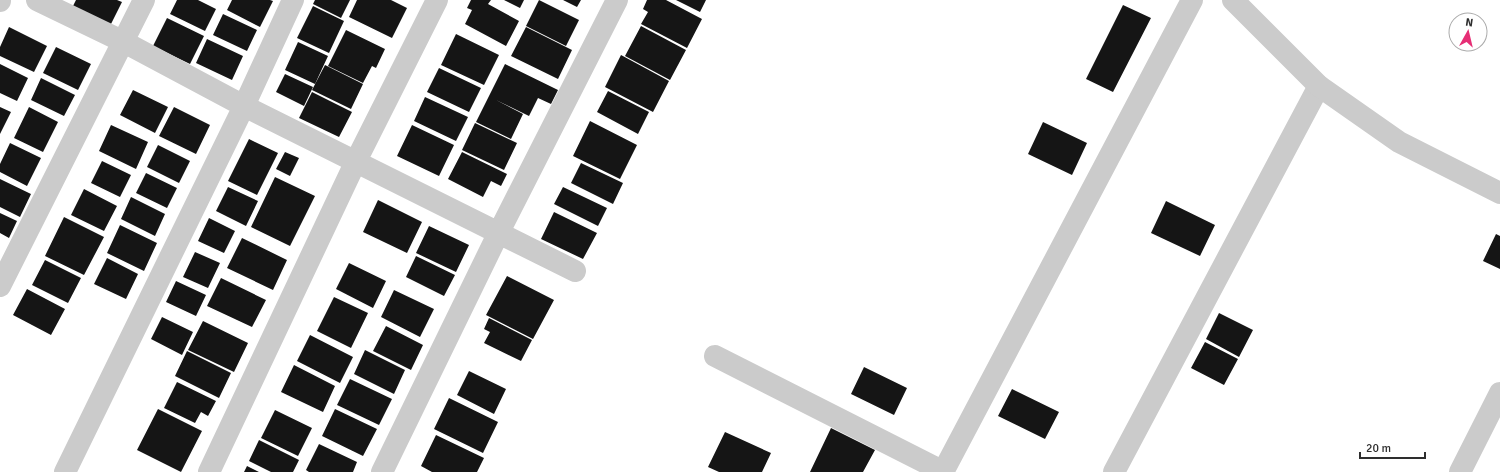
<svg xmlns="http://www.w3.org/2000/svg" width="1500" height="472" viewBox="0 0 1500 472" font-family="Signika,sans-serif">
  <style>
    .building { fill: #151515 }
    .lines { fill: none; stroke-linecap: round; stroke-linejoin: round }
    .minor { stroke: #cbcbcb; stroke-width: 22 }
    .tertiary { stroke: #cbcbcb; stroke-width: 22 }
  </style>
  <rect width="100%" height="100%" fill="#fff"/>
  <path class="building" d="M76,0H117L122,2L110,26L72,8Z
    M177,0H198L216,9L205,31L170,14Z
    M232,0H270L273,1L260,27L227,10Z
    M315,0H350L341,18L313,4Z
    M357,0H391L407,8L392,38L349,17Z
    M471,0H491L488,4L519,21L506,46L465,24L472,10L467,8Z
    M504,0H524L520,8Z
    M539,0L579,20L566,46L526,26Z
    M563,0H581L577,7Z
    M647,0H666L702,19L687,48L641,24L648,12L643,9Z
    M676,0H706L700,12Z
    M1123,5L1151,18L1113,92L1086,79Z
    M313,6L344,21L329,53L297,38Z
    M223,14L257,30L247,51L213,35Z
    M167,18L204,36L190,64L153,46Z
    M641,26L686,50L670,80L625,56Z
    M9,27L47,46L34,72L0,56V47Z
    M526,27L572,50L558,79L511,56Z
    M346,30L385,49L376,68L372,66L363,83L328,66Z
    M456,34L499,55L484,85L441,65Z
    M207,39L243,56L232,80L196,63Z
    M298,42L328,56L315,84L285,70Z
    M56,47L91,64L78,90L43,73Z
    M621,55L669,81L653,112L605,87Z
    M0,64L28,78L17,101L0,93Z
    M505,64L558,90L551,104L538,98L529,116L496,100L523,114L511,139L476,122Z
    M325,65L363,84L351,109L312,90Z
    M439,68L481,88L469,112L427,92Z
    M285,74L313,87L304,106L276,92Z
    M41,78L75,95L64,116L31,100Z
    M133,90L168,107L155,133L120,115Z
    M608,91L649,112L638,134L597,112Z
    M312,92L352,112L339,137L299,118Z
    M425,97L468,117L456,141L414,121Z
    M0,107L11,112L0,134Z
    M29,107L58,122L43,152L14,138Z
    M174,107L210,125L196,154L159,136Z
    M590,121L637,145L620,179L573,156Z
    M1043,122L1087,143L1072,175L1028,154Z
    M475,123L517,143L504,170L462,150Z
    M111,125L148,142L136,169L99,151Z
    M412,125L454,145L439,176L397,156Z
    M249,139L278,153L257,195L228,181Z
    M10,143L41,158L27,186L0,172V164Z
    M158,145L190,161L179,183L147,167Z
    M285,152L299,158L290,176L276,169Z
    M462,152L507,174L501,186L491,181L483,197L448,179Z
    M102,161L131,175L120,197L91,183Z
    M581,163L623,183L613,204L571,183Z
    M146,173L177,188L167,208L136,193Z
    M275,177L315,196L290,246L251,227Z
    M0,179L31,194L20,217L0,207Z
    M228,187L258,201L246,226L216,211Z
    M563,187L607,208L598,226L554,204Z
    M84,189L117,206L104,231L71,215Z
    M131,197L165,214L155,236L121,219Z
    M378,200L422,222L407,253L363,232Z
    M1166,201L1215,225L1200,256L1151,233Z
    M554,212L597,233L583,259L541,239Z
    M0,213L17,221L9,238L0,233Z
    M64,217L104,237L84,275L45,256Z
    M209,218L235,231L224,253L198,241Z
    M120,225L157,243L144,271L107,253Z
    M429,226L469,245L456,272L416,253Z
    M1496,234L1500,236V269L1483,261Z
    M242,238L287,260L273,290L227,268Z
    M195,252L220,263L208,288L183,277Z
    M416,256L455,275L444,296L406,277Z
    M107,258L138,274L126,299L94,284Z
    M45,260L81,278L68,303L32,285Z
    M349,263L386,281L373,308L336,289Z
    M507,276L554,300L533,339L486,315Z
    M221,278L266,300L252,327L207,306Z
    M176,281L206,295L196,316L166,302Z
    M27,289L65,309L51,335L13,315Z
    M394,290L434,309L420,337L381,317Z
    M334,297L368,313L351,348L317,331Z
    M1219,313L1253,330L1239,357L1206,339Z
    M162,317L193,332L182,355L151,339Z
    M489,318L532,340L521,361L484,343L490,332L484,329Z
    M203,321L248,343L234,372L188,350Z
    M386,326L423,345L411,370L373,351Z
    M310,335L353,357L340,383L297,361Z
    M1205,342L1238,359L1224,385L1191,368Z
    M365,350L405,370L394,394L354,374Z
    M187,351L231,373L219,398L175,376Z
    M294,365L335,386L323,412L281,392Z
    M864,367L907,388L894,415L851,394Z
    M469,371L506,389L494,414L457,395Z
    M350,379L392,399L379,425L337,405Z
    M177,382L216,401L208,416L201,412L195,423L164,408Z
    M1012,389L1059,412L1045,439L998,416Z
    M449,398L498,422L483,453L434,429Z
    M158,409L202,431L181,472L137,450Z
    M335,409L377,429L363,456L322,436Z
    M275,410L312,428L298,456L261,438Z
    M831,428L875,450L863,472H810Z
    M725,432L771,453L762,472H719L708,467Z
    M436,435L484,458L477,472H432L421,466Z
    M259,440L299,460L293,472H271L249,461Z
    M319,444L357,462L353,472H309L306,470Z
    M247,466L259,472H244Z"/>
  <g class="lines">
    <path class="minor" d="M37,0L124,42L244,106L575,271
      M0,1V0
      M0,286L144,0
      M715,356L944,472
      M65,472L244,106L293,0
      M209,472L356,161L437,0
      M382,472L499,232L617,0
      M943,472L1192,0
      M1114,472L1319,86
      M1460,472L1500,393"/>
    <path class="tertiary" d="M1233,0L1319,86L1399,142L1500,193"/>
  </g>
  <g transform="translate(1468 32) rotate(8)"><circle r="19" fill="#ffffff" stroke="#ababab"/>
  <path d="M0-3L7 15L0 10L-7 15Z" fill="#e62e75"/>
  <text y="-6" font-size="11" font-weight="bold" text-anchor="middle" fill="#2e2e2e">N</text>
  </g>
  <path d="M1360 452v6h65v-6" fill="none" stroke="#2e2e2e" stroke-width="2"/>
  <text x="1366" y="452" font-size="12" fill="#2e2e2e" stroke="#ffffff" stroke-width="3" paint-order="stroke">20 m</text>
</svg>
